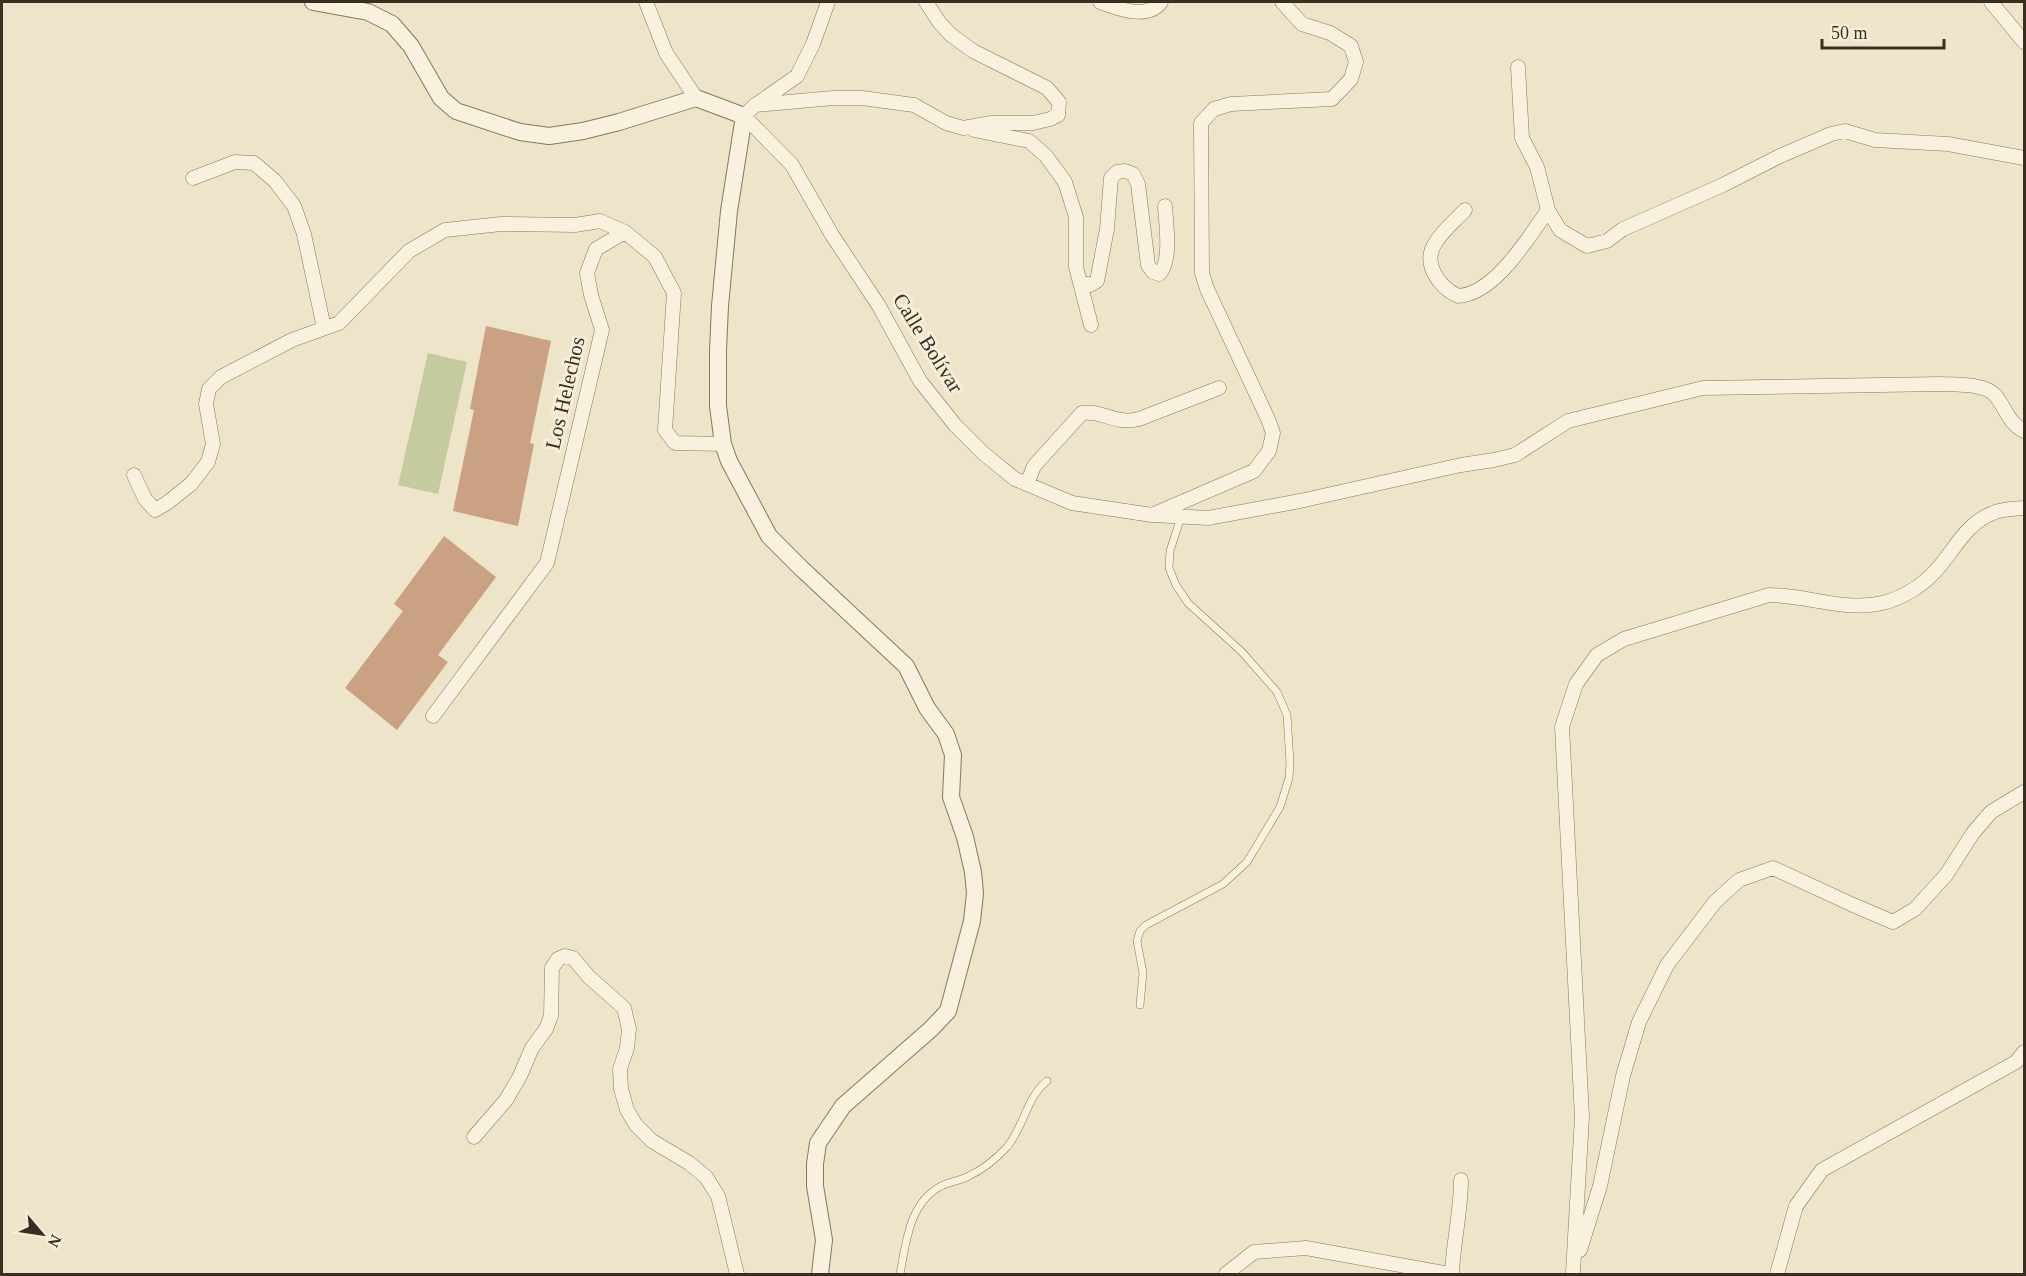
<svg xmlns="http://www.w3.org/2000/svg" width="2026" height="1276" viewBox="0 0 2026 1276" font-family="'Times New Roman',serif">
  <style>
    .green { fill: #c5cb9e }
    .building { fill: #caa182 }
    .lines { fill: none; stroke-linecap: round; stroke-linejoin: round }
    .service-casing { stroke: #89765f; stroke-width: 8 }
    .minor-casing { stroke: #89765f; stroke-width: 15 }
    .tertiary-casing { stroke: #89765f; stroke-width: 18 }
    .service { stroke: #f8f1dd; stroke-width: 7 }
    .minor { stroke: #f8f1dd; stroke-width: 14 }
    .tertiary { stroke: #f8f1dd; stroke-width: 16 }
    .labels { text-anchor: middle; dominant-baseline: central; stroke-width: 6; stroke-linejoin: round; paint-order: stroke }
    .street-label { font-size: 21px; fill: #3b2e21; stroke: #f5eed9 }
  </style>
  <rect width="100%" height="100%" fill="#ede4ca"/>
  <path class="green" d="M428,353L467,362L438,494L398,485Z"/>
  <path class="building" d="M486,326L551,341L530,443L534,444L518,526L453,511L474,410L470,409Z
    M444,536L496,577L438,655L448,662L397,730L345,688L403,611L394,604Z"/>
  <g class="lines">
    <defs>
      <path id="service" d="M1140,1005L1143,973L1137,941L1140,931L1146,925L1223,884L1247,862L1280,807L1289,778L1290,763L1287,715L1277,692L1242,652L1188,603L1176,585L1169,568L1170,551L1181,517
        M900,1274C906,1243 909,1203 941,1186C949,1182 958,1181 967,1177C982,1170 996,1159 1007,1147C1025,1125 1026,1098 1047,1081"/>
      <path id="minor" d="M646,2L666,53L696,98
        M926,2L939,22L951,35L973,51L1047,88L1059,102L1058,115L1050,119L1033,123H992L963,128L946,123L914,105L862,98H833L755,105L744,116L792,165L832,235L879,306L920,381L955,425L983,453L1015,479L1072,503L1152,515L1254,471L1269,451L1273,433L1268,419L1207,289L1202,273L1201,123L1214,109L1231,104L1332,99L1351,79L1356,62L1351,46L1330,33L1302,24L1282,2
        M1100,2C1118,9 1148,20 1161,2
        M1991,2L2024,42
        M1518,67L1522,138L1537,167L1548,210L1560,230L1587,246L1607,241L1623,229L1723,185L1780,156L1831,134L1845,131L1875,140L1948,144L2024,158
        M757,104L797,76L813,44L828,2
        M974,130L1029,141L1046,156L1065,182L1076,217V267L1091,325
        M193,178L235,162L254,163L275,181L294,206L304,234L324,328
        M1465,210C1456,220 1443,230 1436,242C1421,263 1439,287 1458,296C1495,294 1528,238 1548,210
        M1080,282L1090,285L1097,281L1107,229L1111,178L1117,172L1125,171L1133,174L1138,184L1148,265L1153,272L1159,274C1172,262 1166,224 1165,206
        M134,475L145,499L155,510L167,503L191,484L208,462L213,444L206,404L209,389L221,377L292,340L339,323L409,251L445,230L501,224L575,225L600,221L625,232
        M1027,484L1034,466L1082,413C1104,410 1114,425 1139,419L1219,388
        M1154,515L1208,518L1300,501L1461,465L1494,460L1515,455L1568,421L1703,388L1940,384C1954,385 1984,383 1995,395C2006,408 2008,423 2024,431
        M433,716L547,563L602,330L591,295L587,273L596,249L625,232L655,257L674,293L665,430L675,443L723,444
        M474,1137L506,1100L520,1076L532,1048L546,1029L551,1016L552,968L558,959L565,956L573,958L589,977L624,1008L629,1029L627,1048L620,1069L621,1089L627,1110L636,1125L652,1141L689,1163L706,1177L718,1196L737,1274
        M1580,1250L1600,1186L1623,1076L1639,1022L1667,965L1715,902L1739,880L1773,868L1851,904L1893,922L1915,909L1946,875L1973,833L1991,812L2024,792
        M1573,1272L1582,1117L1562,727L1576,684L1597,655L1624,639L1769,595C1807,595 1845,612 1882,603C1904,598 1925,584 1939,567C1956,547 1967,523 1993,513C2002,509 2015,509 2024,508
        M1226,1274L1254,1252L1306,1248L1449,1274
        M1452,1274C1453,1243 1461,1212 1461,1180
        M1777,1274L1796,1206L1822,1170L2016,1062L2024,1052"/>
      <path id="tertiary" d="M313,2L368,12L392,24L411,46L441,98L456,111L520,132L549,136L583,131L619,122L696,98L744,116L729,211L720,306L718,350V406L723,444L729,461L769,536L802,569L906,666L927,708L946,734L953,755L951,797L965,837L973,872L975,893L972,921L948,1011L931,1029L843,1106L818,1143L815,1164V1186L824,1240L820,1274"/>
    </defs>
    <use href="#service" class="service-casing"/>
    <use href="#minor" class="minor-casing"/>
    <use href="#tertiary" class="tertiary-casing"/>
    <use href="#service" class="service"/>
    <use href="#minor" class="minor"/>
    <use href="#tertiary" class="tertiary"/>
  </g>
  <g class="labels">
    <g class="street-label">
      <text transform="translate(928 343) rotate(58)">Calle Bolívar</text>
      <text transform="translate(565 393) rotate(-77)">Los Helechos</text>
    </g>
  </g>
  <rect width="2026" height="1276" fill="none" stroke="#3b2e21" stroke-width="6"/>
  <g transform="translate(42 1234) rotate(119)" stroke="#f5eed9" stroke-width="4.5" paint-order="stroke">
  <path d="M0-4.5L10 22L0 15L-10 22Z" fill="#3b2e21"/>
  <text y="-9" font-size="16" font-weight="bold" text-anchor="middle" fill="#3b2e21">N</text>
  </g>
  <path d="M1822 39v9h122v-9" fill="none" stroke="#3b2e21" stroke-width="3"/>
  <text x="1831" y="39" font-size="18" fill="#3b2e21" stroke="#f5eed9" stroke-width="4.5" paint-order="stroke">50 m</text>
</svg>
